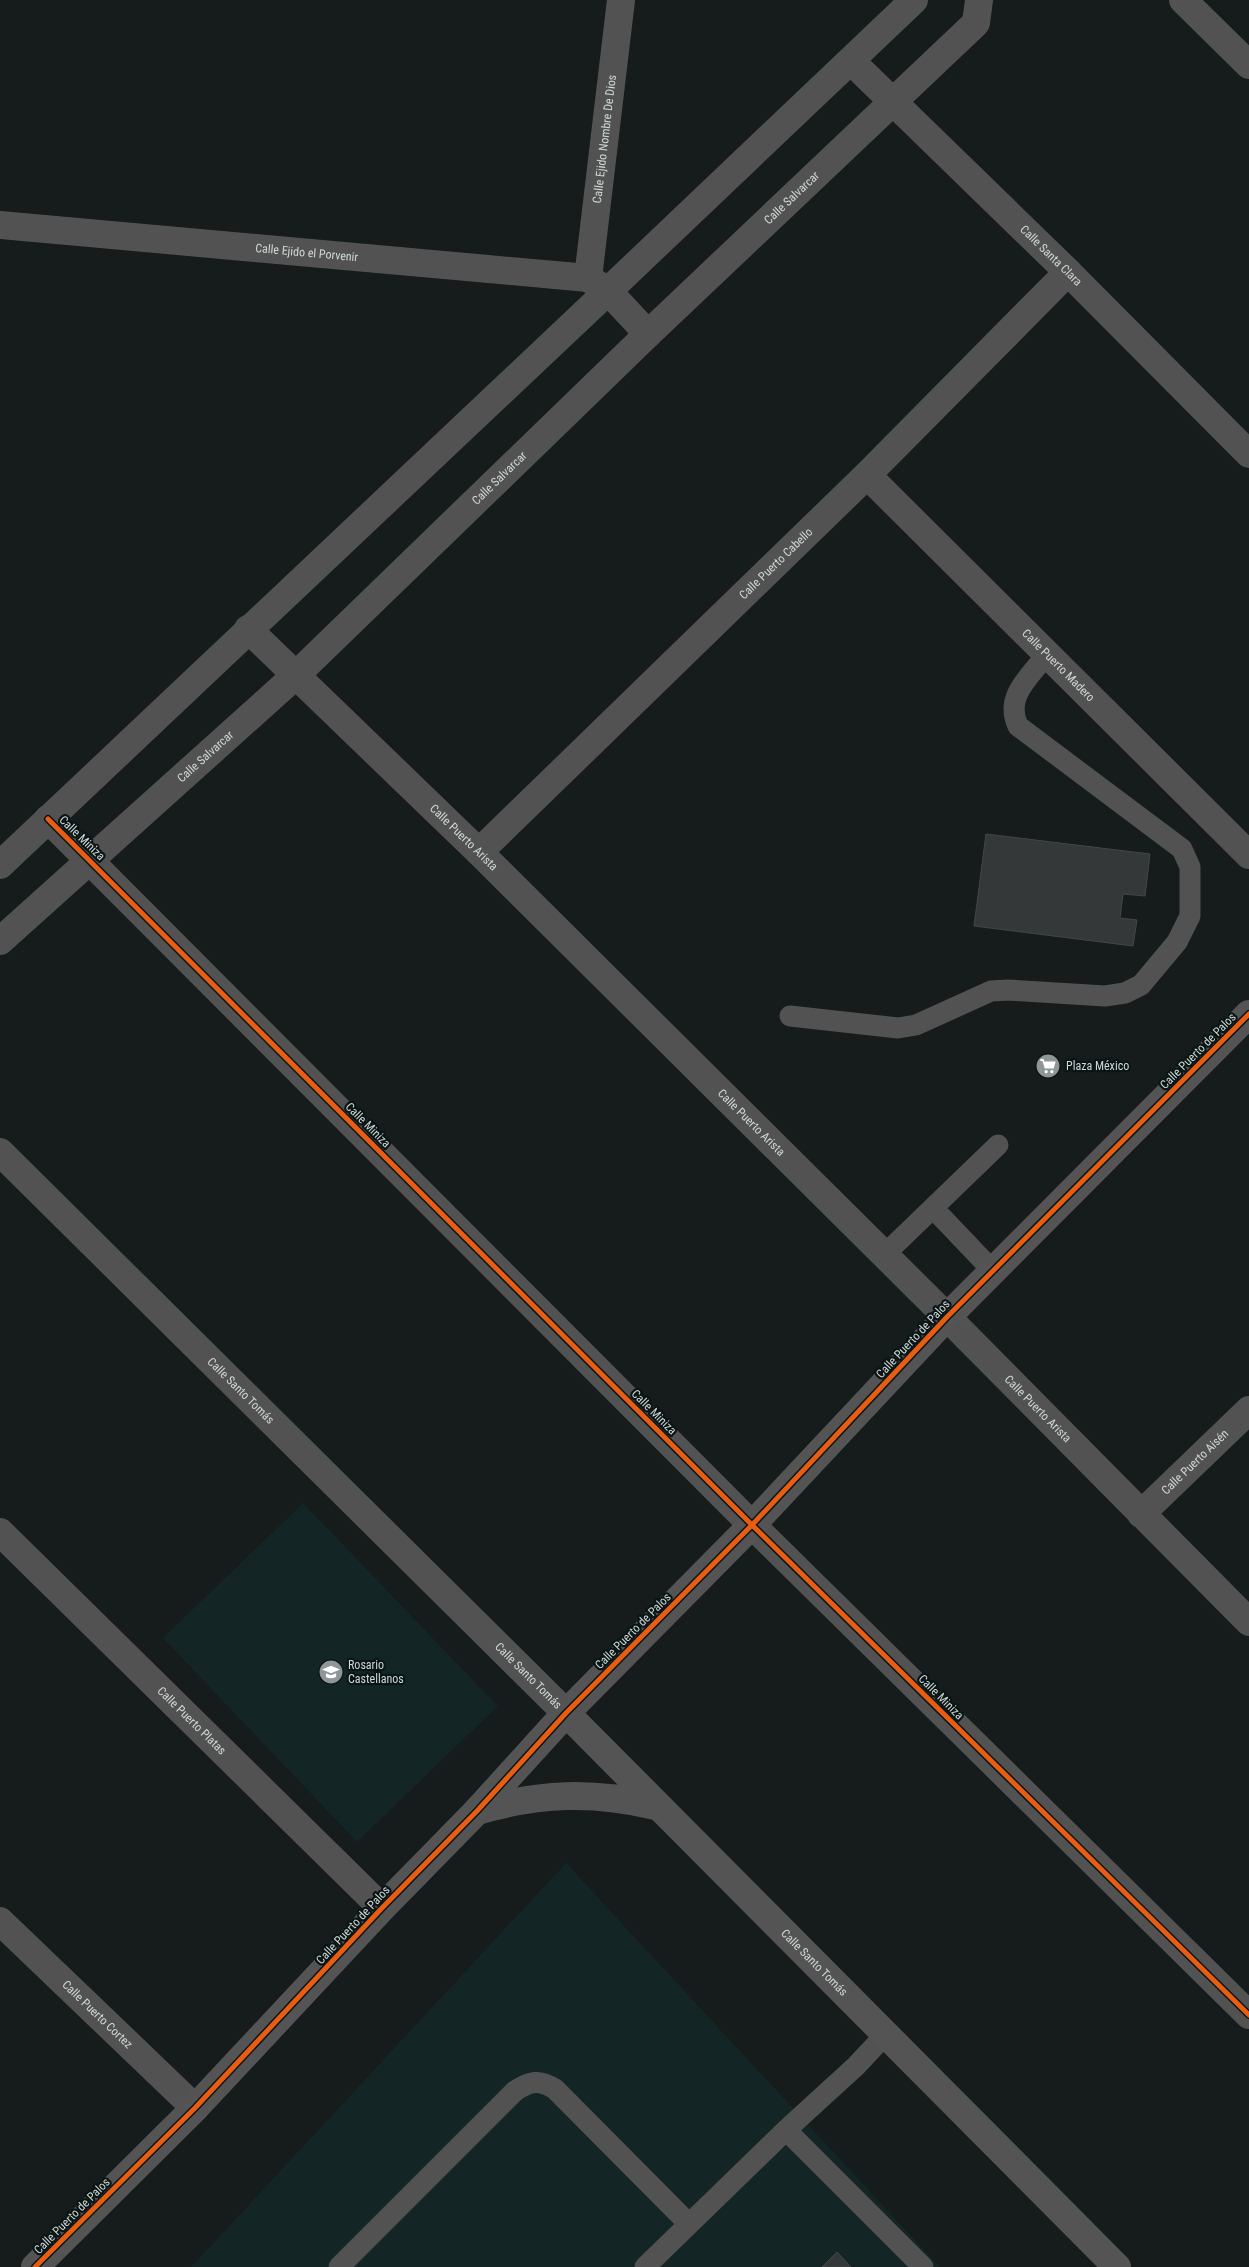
<svg xmlns="http://www.w3.org/2000/svg" width="1249" height="2267" viewBox="0 0 1249 2267" font-family="'Roboto Condensed',sans-serif">
  <style>
    .built { fill: #142525 }
    .building { fill: #343838; stroke: #424747 }
    .lines { fill: none; stroke-linecap: round; stroke-linejoin: round }
    .lane { stroke: #525252; stroke-width: 21 }
    .street { stroke: #525252; stroke-width: 28 }
    .secondary { stroke: #555455; stroke-width: 28 }
    .cycleway-casing { stroke: #0a1515; stroke-width: 8 }
    .cycleway { stroke: #e95d12; stroke-width: 5 }
    .labels { text-anchor: middle; dominant-baseline: central; stroke-width: 4.5; stroke-linejoin: round; paint-order: stroke }
    .street-label { font-size: 12px; fill: #d1d8d8; stroke: #0a1515 }
    .poi-label { font-size: 12px; fill: #d1d8d8; stroke: #0a1515; text-anchor: start }
  </style>
  <rect width="100%" height="100%" fill="#161b1b"/>
  <path class="built" d="M303,1503L498,1706L357,1842L163,1638Z
    M566,1863L940,2267H191Z"/>
  <path class="building" d="M986,834L1150,854L1145,896L1123,894L1120,918L1137,920L1133,946L974,926Z
    M837,2252L851,2267H822Z"/>
  <g class="lines">
    <path class="lane" d="M790,1016L898,1028L916,1025L991,991L1008,990L1105,996L1125,993L1141,985L1177,942L1190,916V867L1182,849L1018,726C1004,696 1030,677 1047,654
      M933,1208L993,1271
      M884,1255L998,1145
      M786,2130L923,2267
      M339,2267L515,2091C530,2081 539,2079 555,2089L689,2224
      M645,2267L786,2130L856,2066L885,2035"/>
    <g class="street">
      <path d="M1183,0L1249,65"/>
      <path id="s1" d="M851,61L1068,272L1249,454"/>
      <path id="s2" d="M0,225L588,278L608,291L648,334"/>
      <path id="s3" d="M588,278L621,0"/>
      <path id="s4" d="M867,475L1249,855"/>
      <path id="s5" d="M248,629L479,852L947,1317L1249,1622"/>
      <path d="M48,819L752,1525L1249,2015"/>
      <path id="s6" d="M479,852L867,475L1068,272"/>
      <path d="M0,865L608,291L914,0"/>
      <path id="s7" d="M0,941L295,676L648,334L976,23L979,0"/>
      <path id="s8" d="M0,1152L566,1713"/>
      <path id="s9" d="M1141,1514L1249,1410"/>
      <path id="s10" d="M0,1532L382,1908"/>
      <path id="s11" d="M0,1921L195,2108"/>
    </g>
    <g class="secondary">
      <path id="s12" d="M566,1713L1117,2267"/>
      <path d="M477,1811C540,1793 592,1791 656,1806"/>
      <path d="M35,2267L195,2108L382,1908L477,1811L566,1713L752,1525L947,1317L1249,1014"/>
    </g>
    <defs>
      <path id="cycleway" d="M48,819L752,1525L1249,2015
        M35,2267L195,2108L382,1908L477,1811L566,1713L752,1525L947,1317L1249,1014"/>
    </defs>
    <use href="#cycleway" class="cycleway-casing"/>
    <use href="#cycleway" class="cycleway"/>
  </g>
  <defs>
    <symbol id="supermarket-disc" viewBox="-11 -11 22 22"><circle r="9.5" fill="#909696" stroke="#0a1515"/><path d="M-6-5.5h2.5l.6 2H6L4.5 2H-2.5L-4.4-4H-6ZM-1.5 3.2a1.3 1.3 0 1 0 .1 0ZM3 3.2a1.3 1.3 0 1 0 .1 0Z" fill="#fff"/></symbol>
    <symbol id="school-disc" viewBox="-11 -11 22 22"><circle r="9.5" fill="#909696" stroke="#0a1515"/><path d="M0-5L7-2L0 1L-7-2ZM-4 1L0 2.5L4 1V4Q0 6-4 4Z" fill="#fff"/></symbol>
  </defs>
  <g fill-rule="evenodd">
    <use href="#supermarket-disc" x="1034" y="1052" width="28" height="28"/>
    <use href="#school-disc" x="317" y="1658" width="28" height="28"/>
  </g>
  <g class="labels">
    <g class="street-label">
      <text stroke="none"><textPath href="#s3" startOffset="140">Calle Ejido Nombre De Dios</textPath></text>
      <text stroke="none"><textPath href="#s7" startOffset="1086">Calle Salvarcar</textPath></text>
      <text stroke="none"><textPath href="#s2" startOffset="308">Calle Ejido el Porvenir</textPath></text>
      <text stroke="none"><textPath href="#s1" startOffset="279">Calle Santa Clara</textPath></text>
      <text stroke="none"><textPath href="#s7" startOffset="681">Calle Salvarcar</textPath></text>
      <text stroke="none"><textPath href="#s6" startOffset="414">Calle Puerto Cabello</textPath></text>
      <text stroke="none"><textPath href="#s4" startOffset="270">Calle Puerto Madero</textPath></text>
      <text stroke="none"><textPath href="#s7" startOffset="276">Calle Salvarcar</textPath></text>
      <text transform="translate(82 838) rotate(44)">Calle Miniza</text>
      <text stroke="none"><textPath href="#s5" startOffset="300">Calle Puerto Arista</textPath></text>
      <text transform="translate(1198 1051) rotate(-45)">Calle Puerto de Palos</text>
      <text stroke="none"><textPath href="#s5" startOffset="705">Calle Puerto Arista</textPath></text>
      <text transform="translate(368 1125) rotate(45)">Calle Miniza</text>
      <text transform="translate(913 1339) rotate(-47)">Calle Puerto de Palos</text>
      <text stroke="none"><textPath href="#s8" startOffset="339">Calle Santo Tomás</textPath></text>
      <text stroke="none"><textPath href="#s5" startOffset="1110">Calle Puerto Arista</textPath></text>
      <text transform="translate(654 1412) rotate(45)">Calle Miniza</text>
      <text stroke="none"><textPath href="#s9" startOffset="75">Calle Puerto Aisén</textPath></text>
      <text transform="translate(633 1631) rotate(-45)">Calle Puerto de Palos</text>
      <text stroke="none"><textPath href="#s8" startOffset="744">Calle Santo Tomás</textPath></text>
      <text transform="translate(941 1697) rotate(45)">Calle Miniza</text>
      <text stroke="none"><textPath href="#s10" startOffset="269">Calle Puerto Platas</textPath></text>
      <text transform="translate(353 1925) rotate(-47)">Calle Puerto de Palos</text>
      <text stroke="none"><textPath href="#s12" startOffset="352">Calle Santo Tomás</textPath></text>
      <text stroke="none"><textPath href="#s11" startOffset="135">Calle Puerto Cortez</textPath></text>
      <text transform="translate(72 2216) rotate(-45)">Calle Puerto de Palos</text>
    </g>
    <g class="poi-label">
      <text x="1066" y="1066">Plaza México</text>
      <text x="348" y="1665">Rosario<tspan x="348" dy="14">Castellanos</tspan></text>
    </g>
  </g>
</svg>
